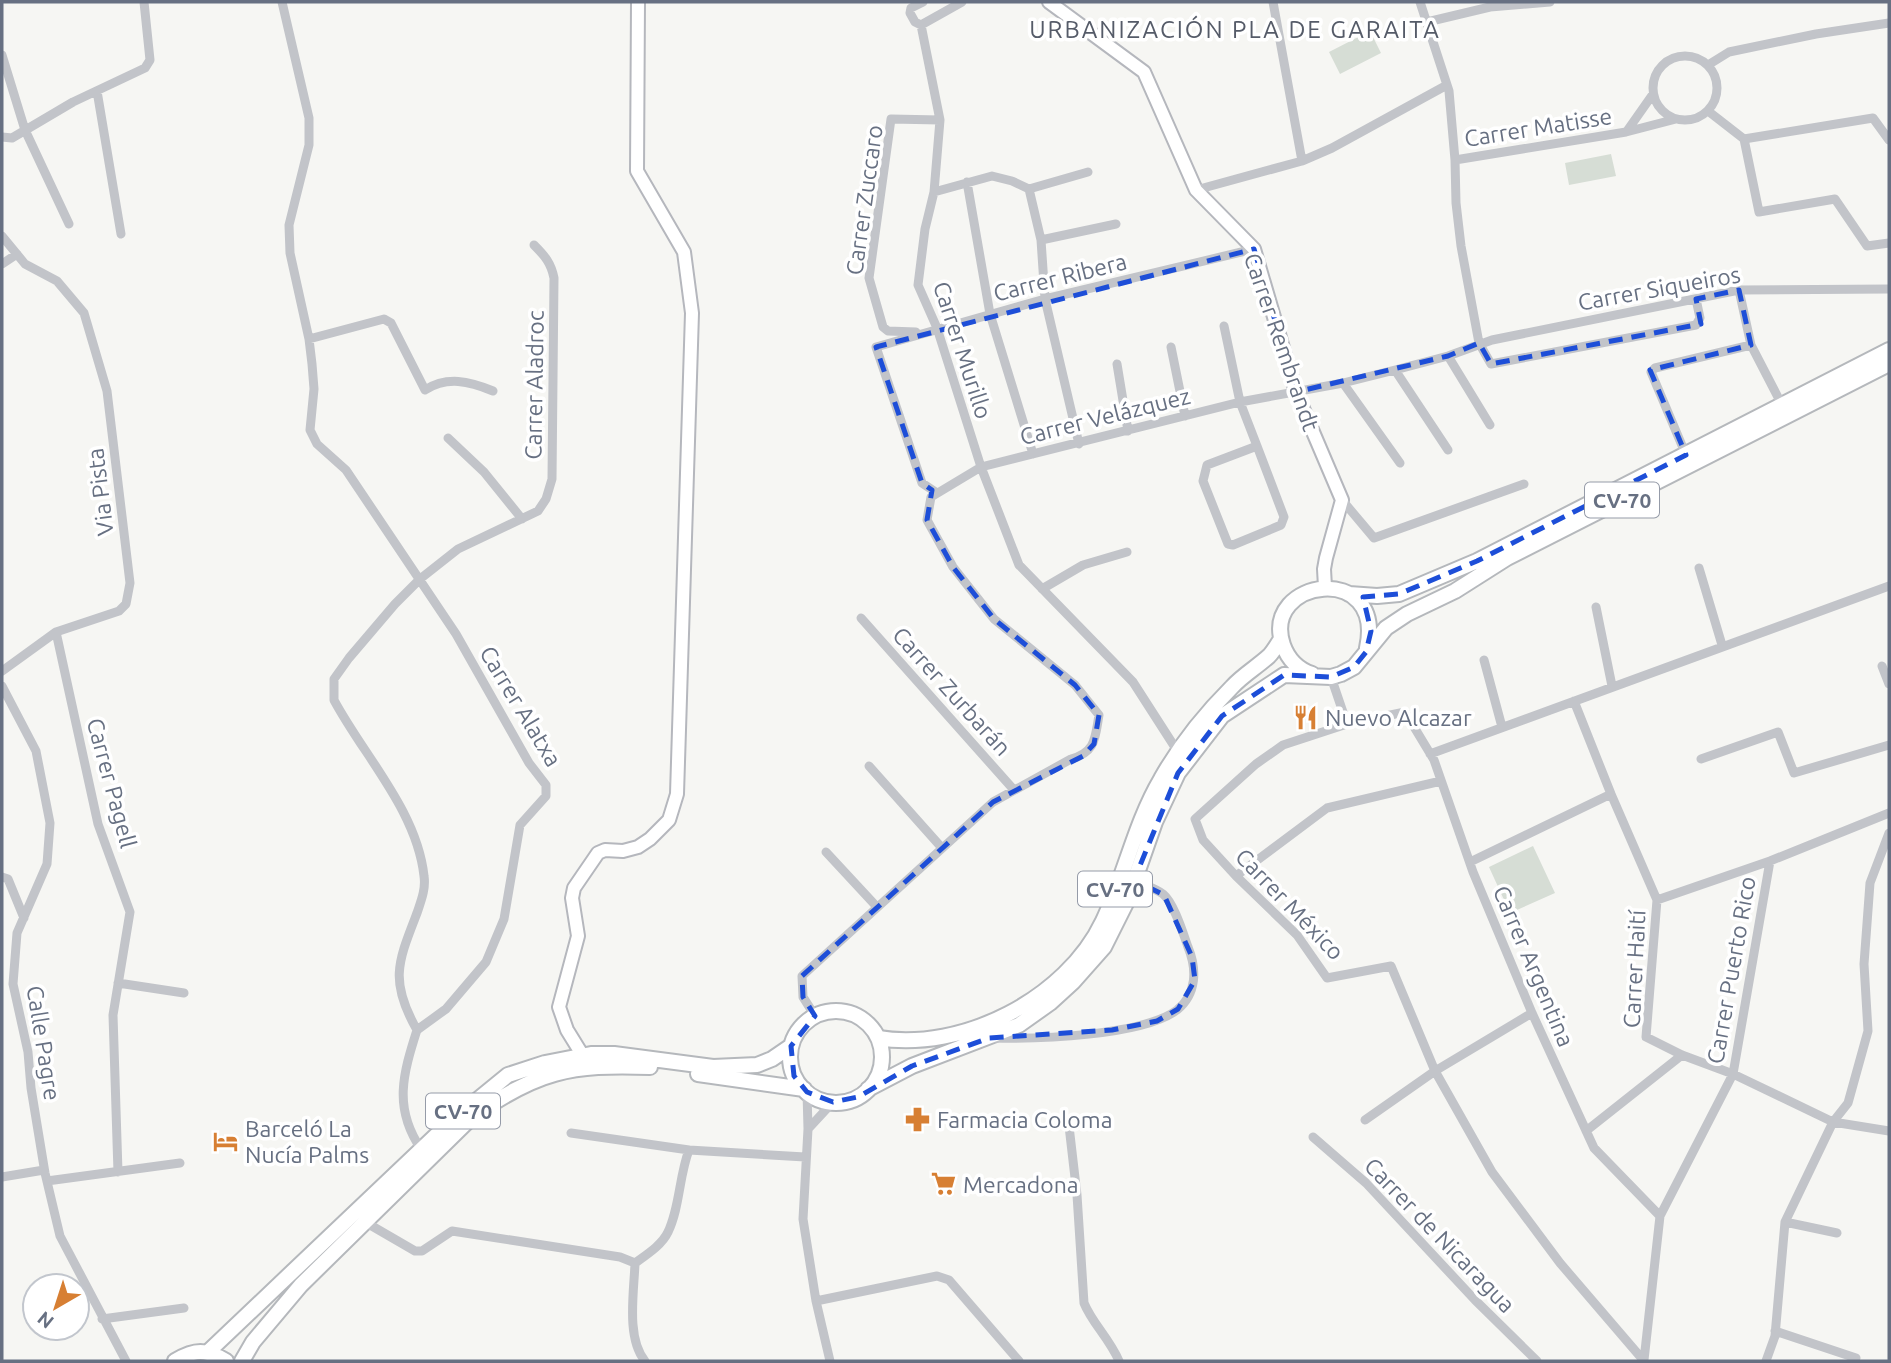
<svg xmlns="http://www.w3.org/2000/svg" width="1891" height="1363" viewBox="0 0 1891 1363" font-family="Ubuntu,sans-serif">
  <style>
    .green { fill: #d6ddd5 }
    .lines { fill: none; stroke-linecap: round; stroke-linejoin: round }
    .secondary-casing { stroke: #b5b7bd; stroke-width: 16 }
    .primary-casing { stroke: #b5b8bc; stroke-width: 18 }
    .street { stroke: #c2c4c9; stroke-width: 9 }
    .secondary { stroke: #fff; stroke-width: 12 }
    .primary { stroke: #fff; stroke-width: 14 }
    .marked { fill: none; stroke: #1d4ed8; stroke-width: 5; stroke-dasharray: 14 9; stroke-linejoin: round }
    .labels { text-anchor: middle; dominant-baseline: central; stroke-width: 7; stroke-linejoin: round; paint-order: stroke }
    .shield { fill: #fff; stroke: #959ba8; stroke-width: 2 }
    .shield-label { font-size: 21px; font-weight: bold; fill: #677082 }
    .street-label { font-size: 23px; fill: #677082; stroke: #fff }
    .poi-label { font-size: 23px; fill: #677082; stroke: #fff; text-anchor: start }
    .neighbourhood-label { font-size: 24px; letter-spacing: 2px; fill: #555b68; stroke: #fff }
  </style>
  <rect width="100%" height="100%" fill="#f6f6f3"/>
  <path class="green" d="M1370,31L1381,53L1340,74L1329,52Z
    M1611,154L1616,176L1569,185L1565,163Z
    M1533,846L1555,893L1510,913L1489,867Z"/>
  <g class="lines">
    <defs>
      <path id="secondary" d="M1049,2L1144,72L1196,190L1254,249L1296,392L1342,500L1326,558L1324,569L1325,587
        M583,1056L567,1030L559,1007L578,936L572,898L574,888L598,853L605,850L623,851L638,847L650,839L669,820L677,794L692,313L684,252L637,171L638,2"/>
      <path id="primary" d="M1349,594L1377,596L1399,594L1477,561L1889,350
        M1312,674C1297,669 1288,659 1283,645C1260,578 1386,561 1367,648
        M790 1057a46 46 0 1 1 92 0a46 46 0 1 1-92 0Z
        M878,1038C962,1052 1066,999 1103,921C1125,875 1135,823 1161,779C1180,745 1205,714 1232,687C1243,675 1257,667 1269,656C1273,652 1277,645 1281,639
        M698,1074L804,1089
        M868,1089L912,1066L1019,1025L1050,1003L1073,982L1104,947L1128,899L1155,822L1178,773L1222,716L1284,675L1331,677L1341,674L1354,667L1386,628L1407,614L1455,591L1507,558L1889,364
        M208,1352L448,1124L508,1075L545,1063L591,1054H614L713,1067L757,1065L772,1059L791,1046
        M175,1361C195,1349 206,1349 226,1361
        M242,1361L253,1342L301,1285L471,1118C536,1071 571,1064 650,1067"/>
    </defs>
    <use href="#secondary" class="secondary-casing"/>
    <use href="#primary" class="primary-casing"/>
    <path class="street" d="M282,2L309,118V145L289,225L290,253L309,339L312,364L314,389L310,430L317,444L346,470L456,634L529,763L546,785V796L520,825L504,919L486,962L446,1009L417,1030
      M923,2L911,8L910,13L915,22L921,25L962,2
      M1273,2L1302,161
      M1420,2L1449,91L1455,160L1456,203L1461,246L1479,343L1491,364L1696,325L1700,318L1696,299
      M1427,22L1490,7L1550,2
      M921,25L940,120L934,192L925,229L918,285L937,328L981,467L1019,565L1133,682L1178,752
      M2,55L25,130L69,224
      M1653 88a32 32 0 1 1 64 0a32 32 0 1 1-64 0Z
      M1708,65L1729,52L1816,34L1889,23
      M97,91L121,234
      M1708,111L1744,139L1759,212L1835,199L1867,246L1889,243
      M1627,131L1653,94
      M2,137L12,138L73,102L145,68L150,60L144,2
      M1744,139L1873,118L1889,140
      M1455,160L1626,132L1676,119
      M967,182L990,314L1033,454
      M1029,189L1088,172
      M1196,190L1302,161L1332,148L1447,85
      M934,192L992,176L1012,181L1029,189L1041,240L1045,299L1079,444
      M2,236L25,264L57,281L84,313L107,391L130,583L126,604L119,611L56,632L2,671
      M1041,240L1116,224
      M2,264L17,254
      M1739,290L1751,345L1782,405
      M1224,326L1240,402L1257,446L1207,465L1203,481L1228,544L1233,545L1281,525L1284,517L1257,446
      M916,332L888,331L883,327L869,278L891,119L940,120
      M309,339L384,319L391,323L425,390C447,376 469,381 493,391
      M1171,347L1185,416
      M1448,356L1490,425
      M1117,364L1128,431
      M1395,370L1448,450
      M1343,383L1400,463
      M448,438L484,472L522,519
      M1686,455L1651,372L1655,368L1751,345
      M937,493L922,483L876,347L1045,299L1254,249
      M1342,500L1374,538L1524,484
      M1699,568L1722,645
      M1042,589L1083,565L1127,552
      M1596,607L1612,686
      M861,618L1014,790
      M56,632L98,824L130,912L113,1015L118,1172
      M1484,660L1502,727
      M1882,666L1889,684
      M1331,677L1347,724L1283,745L1256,764L1195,819L1203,840L1236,876L1297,935L1327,978L1391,966L1435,1071L1492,1172L1560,1263L1644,1361
      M2,686L36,751L50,823L47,864L17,933L13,984L28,1052L31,1088L45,1173L60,1236L126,1361
      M1574,701L1611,794L1657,900L1646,1037L1682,1055L1733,1074L1833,1122L1889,1131
      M1347,724L1405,712L1434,760L1473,872L1532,1013L1594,1148L1660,1216
      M1430,754L1889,586
      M1701,759L1778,732L1794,773L1889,745
      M869,766L942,848
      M826,852L877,907
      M1470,862L1611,794
      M1236,876L1327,808L1441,781
      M2,877L8,879L24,918
      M1657,900L1770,861L1889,813
      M118,983L184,993
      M815,1016L803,997L802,976L993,802L1071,759C1096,752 1095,738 1099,715L1075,685L994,619L953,567L927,520L931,497L981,467L1240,402L1343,383L1395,370L1448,356L1492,340L1739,290L1889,289
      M994,1038C1038,1039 1142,1036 1177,1010C1197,994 1197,969 1188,947C1183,933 1174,903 1163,894C1155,888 1143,885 1134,880
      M807,1092L808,1129L803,1219L816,1301L830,1361
      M1365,1120L1435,1071L1532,1013
      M1069,1126L1077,1195L1084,1303C1092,1323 1109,1338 1119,1361
      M808,1129L833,1102
      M1586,1131L1682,1055
      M571,1133L689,1150
      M1313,1137L1366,1183L1475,1300L1537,1361
      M421,1149C393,1108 403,1074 417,1030C389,981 398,962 417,913C421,901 426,889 424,876C417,811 364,756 334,700V679L349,658L395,604L420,579L458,549L538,511L546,499L552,479L554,278C551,263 545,256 534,245
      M2,1177L44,1170
      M47,1181L180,1163
      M365,1222L415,1251H422L452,1231L620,1257L635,1263
      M1785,1222L1837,1233
      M635,1263C646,1255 662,1245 668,1232C680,1207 679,1176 689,1150L805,1157
      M635,1263C634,1292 626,1338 645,1361
      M816,1301L937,1276L949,1280L1019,1361
      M102,1319L184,1308
      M1775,1331L1856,1358
      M1644,1360L1660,1216L1733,1074L1770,861
      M1766,1361L1775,1336L1785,1222L1833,1122L1848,1103L1868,1031L1864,964L1870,883L1889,833"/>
    <use href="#secondary" class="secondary"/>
    <use href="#primary" class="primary"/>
  </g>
  <path class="marked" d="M1254,249L1296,392L1448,356L1479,343L1491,364L1701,324L1696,299L1739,290L1751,345L1650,370L1686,455L1477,561L1399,594L1363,597L1371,631L1366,652L1354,667L1331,677L1284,675L1222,716L1178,773L1134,880L1164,895L1192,957L1195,980L1178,1009L1157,1021L1112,1030L989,1038L912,1066L858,1097L833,1102L807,1092L794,1076L791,1046L815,1016L803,997L802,976L993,802L1083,756L1094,744L1099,715L1075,685L994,619L953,567L927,520L932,490L922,483L876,347Z"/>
  <defs>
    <symbol id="restaurant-bare" viewBox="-9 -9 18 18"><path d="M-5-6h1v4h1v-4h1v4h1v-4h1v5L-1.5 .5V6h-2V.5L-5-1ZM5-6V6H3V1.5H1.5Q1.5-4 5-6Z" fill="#d77f33" stroke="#fff" stroke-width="2.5" paint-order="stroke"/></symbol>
    <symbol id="pharmacy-bare" viewBox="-9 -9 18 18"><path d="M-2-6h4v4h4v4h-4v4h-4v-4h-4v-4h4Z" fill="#d77f33" stroke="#fff" stroke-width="2.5" paint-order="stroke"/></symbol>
    <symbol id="hotel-bare" viewBox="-9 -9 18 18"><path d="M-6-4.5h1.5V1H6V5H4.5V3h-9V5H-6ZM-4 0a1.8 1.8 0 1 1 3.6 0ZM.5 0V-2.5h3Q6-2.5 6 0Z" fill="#d77f33" stroke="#fff" stroke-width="2.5" paint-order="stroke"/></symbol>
    <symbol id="supermarket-bare" viewBox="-9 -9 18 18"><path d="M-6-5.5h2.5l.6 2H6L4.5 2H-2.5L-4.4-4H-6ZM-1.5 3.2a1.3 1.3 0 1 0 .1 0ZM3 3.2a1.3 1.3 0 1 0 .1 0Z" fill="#d77f33" stroke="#fff" stroke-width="2.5" paint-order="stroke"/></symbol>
  </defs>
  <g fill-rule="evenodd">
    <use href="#restaurant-bare" x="1288" y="700" width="35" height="35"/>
    <use href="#pharmacy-bare" x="900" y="1102" width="35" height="35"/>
    <use href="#hotel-bare" x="208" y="1124" width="35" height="35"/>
    <use href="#supermarket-bare" x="926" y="1166" width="35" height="35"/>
  </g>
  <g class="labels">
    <g class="shield">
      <rect x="1585" y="482.5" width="74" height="35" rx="5"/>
      <rect x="1078" y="871.5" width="74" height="35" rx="5"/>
      <rect x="426" y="1093.5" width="74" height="35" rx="5"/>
    </g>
    <g class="shield-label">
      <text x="1622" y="500">CV-70</text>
      <text x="1115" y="889">CV-70</text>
      <text x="463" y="1111">CV-70</text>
    </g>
    <g class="street-label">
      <text transform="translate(1538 127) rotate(-9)">Carrer Matisse</text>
      <text transform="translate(864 200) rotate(-82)">Carrer Zuccaro</text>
      <text transform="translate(1060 277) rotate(-14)">Carrer Ribera</text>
      <text transform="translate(1659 288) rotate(-10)">Carrer Siqueiros</text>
      <text transform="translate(1282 342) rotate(71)">Carrer Rembrandt</text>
      <text transform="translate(963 350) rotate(72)">Carrer Murillo</text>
      <text transform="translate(534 385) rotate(-89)">Carrer Aladroc</text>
      <text transform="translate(1105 416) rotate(-14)">Carrer Velázquez</text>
      <text transform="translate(100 492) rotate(-97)">Via Pista</text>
      <text transform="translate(952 691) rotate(48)">Carrer Zurbarán</text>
      <text transform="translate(521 706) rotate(59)">Carrer Alatxa</text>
      <text transform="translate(112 783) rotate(75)">Carrer Pagell</text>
      <text transform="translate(1290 904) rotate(46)">Carrer México</text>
      <text transform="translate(1534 966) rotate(67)">Carrer Argentina</text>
      <text transform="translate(1634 969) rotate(-87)">Carrer Haití</text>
      <text transform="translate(1731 970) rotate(-80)">Carrer Puerto Rico</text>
      <text transform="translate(44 1043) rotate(81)">Calle Pagre</text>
      <text transform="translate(1440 1235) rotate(46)">Carrer de Nicaragua</text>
    </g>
    <g class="poi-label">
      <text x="1325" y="717">Nuevo Alcazar</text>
      <text x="937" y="1119">Farmacia Coloma</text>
      <text x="245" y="1128">Barceló La<tspan x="245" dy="26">Nucía Palms</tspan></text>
      <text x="963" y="1184">Mercadona</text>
    </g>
    <g class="neighbourhood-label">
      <text x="1235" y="29">URBANIZACIÓN PLA DE GARAITA</text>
    </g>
  </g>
  <rect width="1891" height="1363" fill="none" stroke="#677082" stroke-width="7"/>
  <g transform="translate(56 1307) rotate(219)"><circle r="33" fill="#ffffff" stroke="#c2c6cd" stroke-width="2"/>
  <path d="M0-5L12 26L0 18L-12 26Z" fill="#d77f33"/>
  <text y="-10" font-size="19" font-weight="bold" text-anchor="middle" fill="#677082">N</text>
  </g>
</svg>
